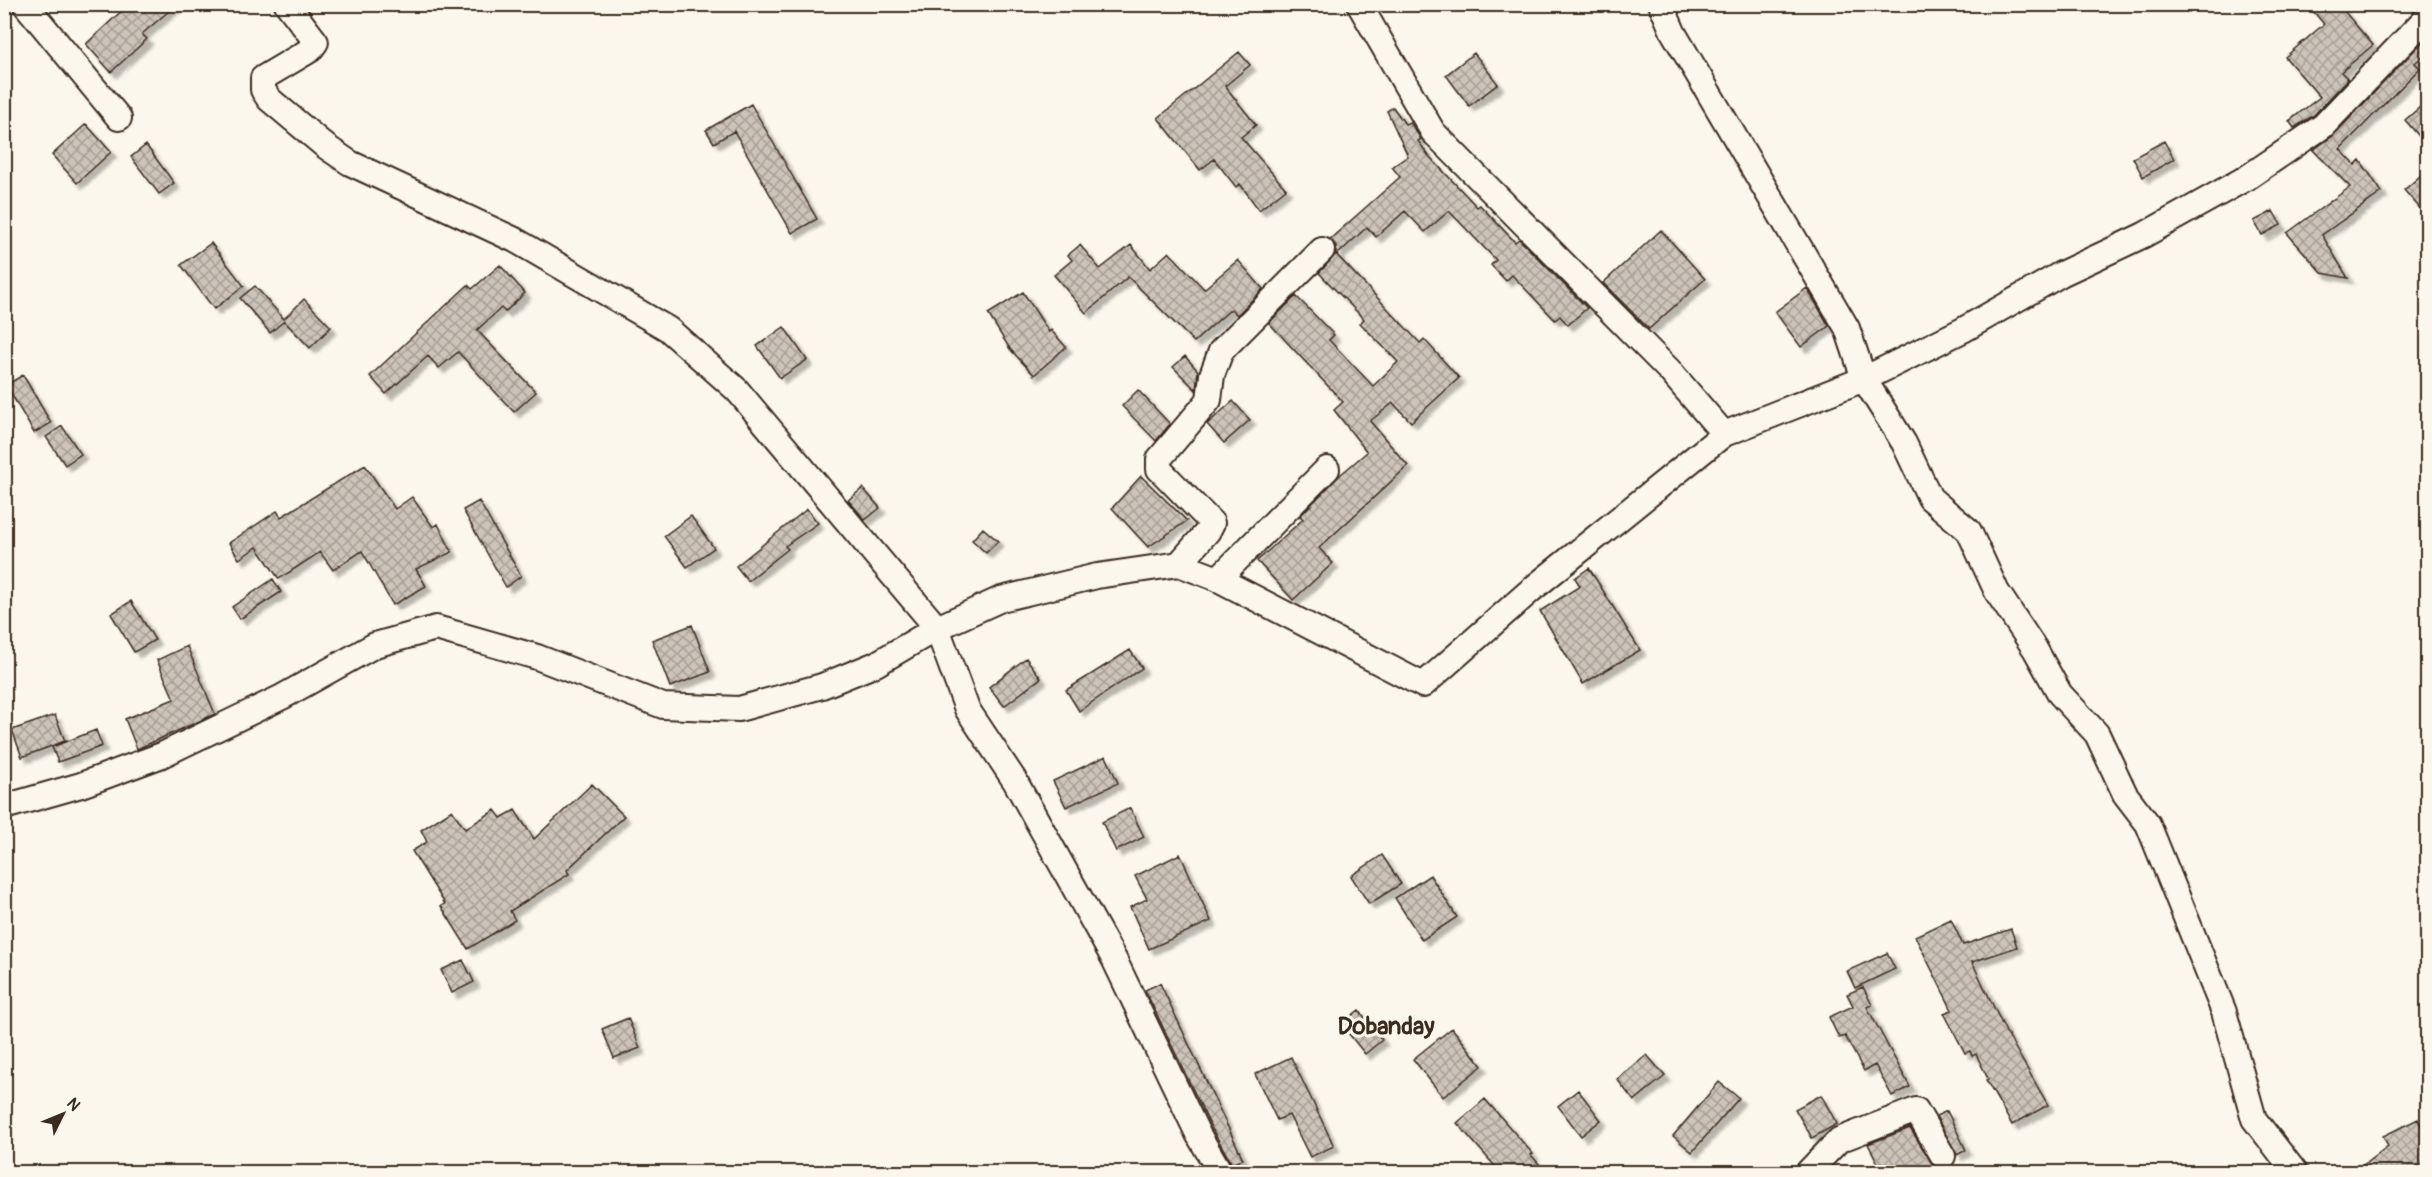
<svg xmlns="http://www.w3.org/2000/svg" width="2432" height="1177" viewBox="0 0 2432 1177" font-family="Pangolin,sans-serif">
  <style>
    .building { fill: url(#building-cross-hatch); stroke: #3b2a1e; stroke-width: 1.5; filter: url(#shadow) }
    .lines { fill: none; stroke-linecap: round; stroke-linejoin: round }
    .minor-casing { stroke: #3b2a1e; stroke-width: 28 }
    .minor { stroke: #fbf7ec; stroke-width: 24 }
    .labels { text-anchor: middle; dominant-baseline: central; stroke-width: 6; stroke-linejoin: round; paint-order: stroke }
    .quarter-label { font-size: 24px; font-weight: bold; fill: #3b2a1e; stroke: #fbf7ec }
  </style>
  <defs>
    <pattern id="building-cross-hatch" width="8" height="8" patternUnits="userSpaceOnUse" patternTransform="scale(1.5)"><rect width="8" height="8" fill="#ccc4b9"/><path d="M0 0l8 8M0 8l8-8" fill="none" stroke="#a79f96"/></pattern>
    <filter id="shadow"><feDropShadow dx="5.5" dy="5.5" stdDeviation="1.5" flood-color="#0004"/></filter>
  </defs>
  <rect width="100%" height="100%" fill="#fbf7ec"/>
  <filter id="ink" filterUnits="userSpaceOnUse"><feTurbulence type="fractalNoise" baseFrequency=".0167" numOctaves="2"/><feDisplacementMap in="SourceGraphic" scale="12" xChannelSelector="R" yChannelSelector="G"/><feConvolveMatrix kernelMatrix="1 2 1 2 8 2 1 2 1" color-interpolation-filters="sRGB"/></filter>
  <g filter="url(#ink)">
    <path class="building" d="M129,4H177L142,34L147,39L111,72L86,44Z
      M2307,4H2338L2373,45L2341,72L2348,79L2314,115L2294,128L2289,121L2320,97L2285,57L2324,24Z
      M2427,37V52L2415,63L2420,68L2340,149L2355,165L2360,160L2382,192L2322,235L2348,278L2322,273L2287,233L2350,187L2313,150L2333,136Z
      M1239,52L1250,65L1225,86L1256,125L1241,137L1286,189L1259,210L1240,184L1236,187L1214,159L1200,170L1158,118Z
      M1474,53L1498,84L1469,106L1446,75Z
      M2427,101V145L2405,120Z
      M751,104L817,219L792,233L734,131L714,143L706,130Z
      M1393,107L1405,124L1410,122L1421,139L1418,141L1429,156L1477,207L1480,205L1515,242L1519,239L1587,308L1568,325L1560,316L1555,320L1512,275L1506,281L1491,265L1496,260L1449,211L1425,232L1405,211L1376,237L1367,227L1337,255L1420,343L1424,339L1459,378L1411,422L1393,403L1370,421L1408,466L1319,548L1333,563L1293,600L1257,561L1303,519L1300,516L1340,475L1367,452L1334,410L1343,402L1269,323L1296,296L1334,335L1329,340L1373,386L1398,362L1360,323L1364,319L1319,273L1336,254V246L1330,239L1400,177L1392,167L1408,156L1387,111Z
      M86,124L111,152L77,183L52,155Z
      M2164,141L2174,159L2143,177L2133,158Z
      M146,145L174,183L159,194L131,157Z
      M2427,170V216L2404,190Z
      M2273,211L2281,225L2262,235L2254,221Z
      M1661,230L1705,279L1649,329L1603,283Z
      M211,243L244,286L214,309L181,265Z
      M1080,245L1100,269L1131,245L1150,269L1169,252L1204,289L1238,260L1263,289L1237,315L1231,309L1194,342L1128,277L1086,313L1054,275L1072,260L1068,255Z
      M500,265L525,293L505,312L501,308L477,330L536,392L514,412L458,352L439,368L428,356L386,394L370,376L468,285L472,289Z
      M255,286L284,319L304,299L331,327L310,348L284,321L270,333L240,298Z
      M1807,288L1829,326L1801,347L1775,312Z
      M1023,292L1049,332L1051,330L1066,347L1034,375L1010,349L988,314Z
      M784,327L807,360L780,378L757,346Z
      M1185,356L1198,371L1196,390L1173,367Z
      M23,375L51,423L34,433L6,385Z
      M1138,390L1170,424L1156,441L1122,406Z
      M1233,401L1250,420L1224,443L1207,424Z
      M62,426L81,454L65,465L46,437Z
      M365,465L395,509L412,497L433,527L438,524L452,552L416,569L426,586L393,605L362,551L333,570L320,552L279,579L257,547L239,559L229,543L277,511L281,517Z
      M1141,476L1187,521L1148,547L1112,508Z
      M863,488L880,508L865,520L848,500Z
      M479,501L521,576L506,587L463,510Z
      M807,509L818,523L785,546L788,549L748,581L736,566Z
      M691,516L714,548L687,567L664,536Z
      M983,528L998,541L986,553L972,540Z
      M1589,568L1640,650L1583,684L1540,611L1580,586L1575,578Z
      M273,579L281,592L240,619L232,607Z
      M131,601L155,640L134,652L111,614Z
      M692,625L710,672L670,687L652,640Z
      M187,646L215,714L137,749L125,719L174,699L157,660Z
      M1130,650L1142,668L1079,711L1066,690Z
      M1026,658L1041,678L1004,706L989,687Z
      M55,715L65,741L22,757L12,730Z
      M96,730L102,746L58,762L52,747Z
      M1106,756L1118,783L1066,807L1053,781Z
      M592,784L624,816L567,870L569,874L510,911L515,920L468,949L441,906L445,904L412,851L427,842L421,830L452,810L465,829L495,810L501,818L515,810L534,839Z
      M1130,808L1144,837L1116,851L1102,822Z
      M1180,854L1211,921L1149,949L1130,907L1147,899L1135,876Z
      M1382,855L1401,884L1369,904L1351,876Z
      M1430,875L1457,917L1422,940L1395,898Z
      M1951,919L1963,945L2011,929L2017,947L1972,962L2006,1032L2048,1105L2012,1125L1986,1080L1988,1079L1976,1054L1972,1056L1970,1051L1965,1053L1944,1013L1952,1010L1915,936Z
      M1887,953L1895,969L1855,988L1847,971Z
      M463,960L474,982L452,993L441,970Z
      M1160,983L1243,1159L1232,1164L1211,1127L1145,990Z
      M1863,987L1872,1005L1867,1007L1910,1087L1892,1096L1875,1065L1864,1071L1845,1036L1839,1038L1829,1017L1853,1006L1847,994Z
      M1359,1010L1382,1040L1365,1054L1341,1024Z
      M628,1018L640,1048L614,1058L602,1029Z
      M1452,1028L1482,1066L1443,1097L1413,1059Z
      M1647,1055L1665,1076L1634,1101L1617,1079Z
      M1291,1057L1334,1146L1310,1157L1289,1115L1277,1120L1255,1074Z
      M1719,1082L1739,1098L1692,1152L1673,1136Z
      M1578,1090L1601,1120L1581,1136L1558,1106Z
      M1821,1095L1837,1124L1812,1138L1795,1109Z
      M1485,1099L1533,1154L1531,1155L1547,1173H1501L1457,1123Z
      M1947,1111L1966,1150L1957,1155L1936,1116Z
      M2418,1119L2427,1138V1164L2410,1173H2353L2388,1146L2383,1136Z
      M1910,1128L1935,1168L1926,1173H1883L1868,1144Z"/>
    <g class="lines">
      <defs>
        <path id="minor" d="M25,4L119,118
          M287,4L316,42L310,50L263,78V90L269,99L325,146L350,163L515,240L668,329L737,390L937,628L967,709L1015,781L1114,959L1198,1134L1220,1172
          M1359,4L1433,132L1670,371L1724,434
          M1661,4L1673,32L1847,328L1864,379L1904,443L1930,498L1969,531L1997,592L2035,649L2060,694L2097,734L2125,794L2148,824L2224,1012L2254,1119L2295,1172
          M1179,564L1208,531L1212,523L1159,469V459L1209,400L1212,375L1221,351L1322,250
          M1218,579L1327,469
          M4,807L81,785L162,755L282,697L375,645L436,628L537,657L663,706L739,709L822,686L876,664L937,628L1001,599L1097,576L1179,564L1218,579L1423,685L1531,590L1724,434L1864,379L1963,330L2061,274L2144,235L2248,177L2323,126L2428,16
          M1808,1172L1839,1140L1916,1110L1943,1156"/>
      </defs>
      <use href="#minor" class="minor-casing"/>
      <use href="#minor" class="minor"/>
    </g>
  </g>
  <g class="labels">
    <g class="quarter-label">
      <text x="1386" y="1026">Dobanday</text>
    </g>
  </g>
  <rect width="2432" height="1177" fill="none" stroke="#fbf7ec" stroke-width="24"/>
  <rect x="12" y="12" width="2408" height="1153" fill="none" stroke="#3b2a1e" stroke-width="2" filter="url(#ink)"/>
  <g transform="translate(63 1114) rotate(47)" stroke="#fbf7ec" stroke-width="4.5" paint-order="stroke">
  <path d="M0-4.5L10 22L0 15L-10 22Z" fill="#3b2a1e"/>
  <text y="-9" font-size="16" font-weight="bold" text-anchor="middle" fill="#3b2a1e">N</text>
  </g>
</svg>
